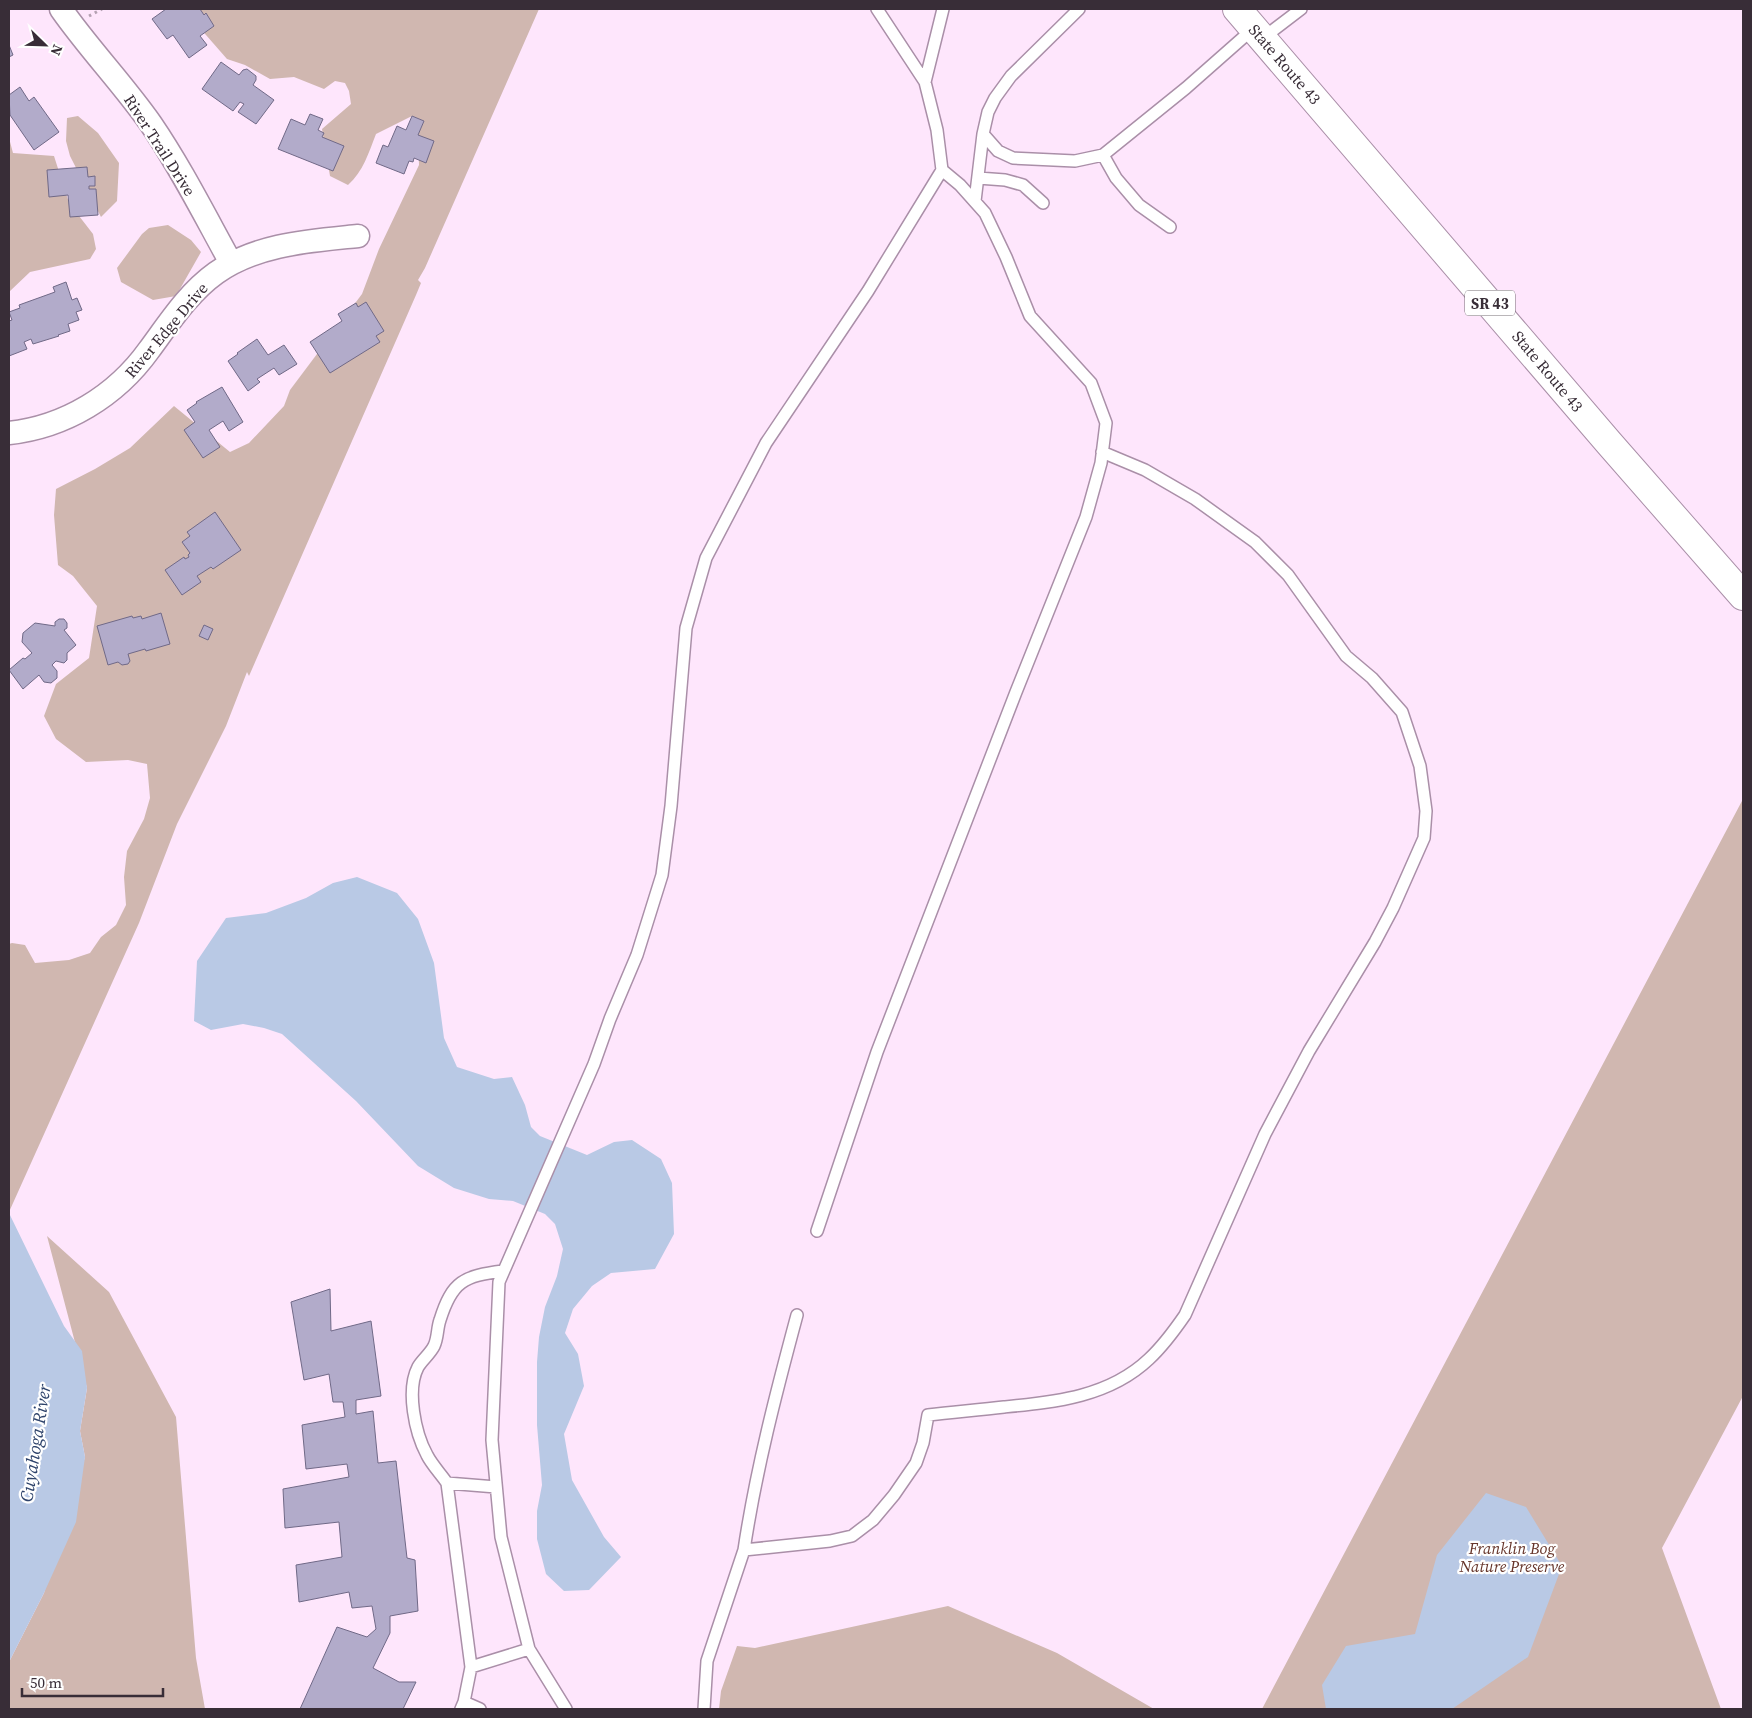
<svg xmlns="http://www.w3.org/2000/svg" width="1752" height="1718" viewBox="0 0 1752 1718" font-family="'Source Serif 4',serif">
  <style>
    .green { fill: #d0b7b0 }
    .water { fill: #b9c9e5 }
    .building { fill: #b2abca; stroke: #706987 }
    .lines { fill: none; stroke-linecap: round; stroke-linejoin: round }
    .service-casing { stroke: #aa8fa8; stroke-width: 14 }
    .minor-casing { stroke: #aa8fa8; stroke-width: 25 }
    .primary-casing { stroke: #aa8fa8; stroke-width: 30 }
    .path { stroke: #b4a1b2; stroke-width: 3; stroke-dasharray: 2.5 4; stroke-linecap: butt }
    .service { stroke: #fff; stroke-width: 11 }
    .minor { stroke: #fff; stroke-width: 22 }
    .primary { stroke: #fff; stroke-width: 28 }
    .labels { text-anchor: middle; dominant-baseline: central; stroke-width: 4.5; stroke-linejoin: round; paint-order: stroke }
    .shield { fill: #fff; stroke: #746c73; stroke-width: 1 }
    .shield-label { font-size: 15px; font-weight: bold; fill: #382d37 }
    .street-label { font-size: 16px; fill: #382d37; stroke: #fff }
    .park-label { font-size: 16px; font-style: italic; fill: #66352a; stroke: #fff }
    .water-label { font-size: 18px; font-style: italic; fill: #2e436b; stroke: #fff }
  </style>
  <rect width="100%" height="100%" fill="#fee6fc"/>
  <path class="green" d="M188,9H539L425,268L418,280L421,283L416,295L249,676L247,672L226,726L177,824L139,923L9,1212V944L12,943L25,945L35,963L69,960L90,953L101,937L116,925L126,905L124,877L127,851L144,819L150,798L147,764L128,760L86,762L56,739L44,716L56,684L89,658L97,606L73,576L58,565L54,515L56,489L95,469L130,448L174,406L230,452L249,443L284,406L290,390L362,294L379,249L419,165L418,135L424,121L412,116L376,134C369,152 363,172 348,185L330,176L322,129L351,104L349,91L345,83L335,81L324,89L294,77L270,79L245,65L227,59L192,19Z
    M78,116L98,133L119,163L117,201L101,217L70,156L66,141L67,118Z
    M9,138L13,153L54,156L69,203L93,234L96,249L90,259L30,272L9,292Z
    M168,225L191,240L201,252L176,296L153,300L121,282L117,268L142,234L149,228Z
    M1743,799V1396L1662,1548L1721,1709H1262Z
    M47,1236L109,1292L176,1417L196,1658L205,1709H9V1662L44,1593L85,1457L80,1431L87,1388Z
    M948,1606L1057,1653L1154,1709H719L721,1691L737,1646L755,1648Z"/>
  <path class="water" d="M357,877L397,893L418,919L434,963L444,1038L457,1067L494,1079L512,1077L525,1105L531,1127L540,1136L587,1155L614,1142L632,1140L661,1159L672,1183L674,1234L655,1269L611,1273L592,1286L573,1309L565,1333L578,1354L584,1386L564,1434L572,1480L604,1537L621,1557L589,1590L564,1591L546,1574L537,1539V1511L542,1485L537,1425V1362L539,1337L545,1307L557,1276L563,1249L555,1224L545,1214L513,1201L489,1199L454,1188L418,1166L356,1101L282,1034L264,1028L243,1024L211,1030L194,1021L197,961L226,918L266,913L306,898L333,883Z
    M9,1213L64,1326L82,1351L87,1388L80,1431L85,1457L76,1522L44,1593L9,1662Z
    M1486,1493L1526,1507L1562,1566L1528,1657L1452,1709H1326L1322,1685L1346,1646L1415,1634L1437,1555Z"/>
  <path class="building" d="M166,9H200L204,15L206,13L214,26L200,36L207,45L189,58L173,35L167,39L152,19Z
    M9,45L13,55L9,57Z
    M221,62L239,75L243,70L247,69L256,76V80L253,85L274,100L256,124L238,112L244,104L240,102L233,111L202,89Z
    M20,87L29,101L34,97L59,132L34,150L10,115L9,95Z
    M310,114L323,119L318,130L324,133L322,137L344,146L333,171L278,149L291,119L305,125Z
    M412,116L424,121L418,135L434,141L426,163L414,158L413,162L409,161L404,174L376,163L383,145L388,147L397,126L406,130Z
    M87,167L88,177L95,176V186H89V189H96L98,215L70,217L68,195L49,197L47,170Z
    M66,282L72,300L77,298L82,310L76,312L79,320L68,324L70,331L58,335L59,336L33,344L31,339L24,342L27,349L9,356V321L12,320L9,312L20,308L19,305L55,292L53,287Z
    M366,302L384,331L376,336L380,342L330,373L310,342L342,321L338,314L356,303L358,307Z
    M257,339L268,355L284,345L297,364L279,375L274,368L257,379L260,382L248,391L228,361L238,354L237,353Z
    M222,387L243,422L229,431L223,421L209,430L220,447L203,458L184,430L195,422L187,410L197,403L196,402Z
    M215,512L241,550L213,569L211,567L197,576L201,582L182,595L165,570L184,557L185,559L189,557L188,555L190,553L182,542L190,536L187,532Z
    M161,613L170,644L146,651L145,649L128,654L130,661L128,664L122,665L118,662L108,665L97,626L132,616L133,618L141,616L142,619Z
    M59,619H64L67,623V628L64,630L76,645L67,653V660L64,663L56,661L52,665L57,671V678L51,683L44,682L39,675L23,689L9,670L23,658L25,659L32,653L22,642L23,633L35,623L55,626V622Z
    M204,625L213,629L208,640L199,636Z
    M330,1289L331,1331L371,1321L381,1396L356,1400V1414L373,1411L378,1463L396,1461L407,1558L415,1560L418,1611L390,1616V1633L373,1668L399,1682H416L403,1709H300L337,1627L367,1637L376,1629L372,1606L352,1608L349,1592L299,1602L296,1565L342,1557L339,1522L285,1528L283,1489L349,1477L347,1464L306,1469L302,1425L345,1417L343,1402H333L329,1374L304,1380L291,1302Z"/>
  <g class="lines">
    <defs>
      <path id="service" d="M1263,38L1301,9
        M925,82L943,9
        M983,134L998,151L1013,158L1075,161L1103,155L1186,88L1254,28
        M1103,155L1116,178L1139,205L1170,227
        M978,178L1005,180L1023,185L1043,203
        M975,201L983,134L988,112L995,98L1011,76L1079,9
        M817,1231L877,1052L1016,692L1086,517L1101,463L1106,423L1091,383L1030,316L1006,257L985,213L960,185L942,170
        M447,1483L471,1667
        M496,1487L447,1483C441,1474 432,1465 427,1455C415,1433 406,1390 418,1367C422,1360 430,1354 434,1346C438,1338 437,1328 440,1320C452,1281 464,1276 503,1271
        M744,1550C756,1470 776,1393 797,1315
        M464,1702L480,1709
        M461,1709L464,1702L471,1667L529,1649
        M566,1709L529,1649L501,1537L492,1440L499,1282L594,1064L610,1019L637,955L662,875L671,806L686,628L706,558L766,443L868,291L942,170L937,130L925,82L877,9
        M704,1709L707,1661L744,1550L830,1541L852,1536L873,1520L894,1495L916,1463L923,1443L928,1415C953,1412 979,1410 1004,1407C1055,1402 1109,1397 1149,1359C1163,1346 1174,1331 1185,1315L1265,1134L1309,1051L1375,942L1393,908L1424,838L1426,811L1420,766L1402,712L1372,678L1346,656L1288,575L1255,542L1195,499L1145,470L1102,452"/>
      <path id="minor" d="M61,9C89,49 123,84 151,124C181,168 205,216 231,263
        M9,433C65,427 116,396 149,350C169,323 188,293 216,273C257,244 309,241 358,236"/>
      <path id="primary" d="M1237,9L1609,443L1743,596"/>
    </defs>
    <use href="#service" class="service-casing"/>
    <use href="#minor" class="minor-casing"/>
    <use href="#primary" class="primary-casing"/>
    <path class="path" d="M89,16L102,9"/>
    <use href="#service" class="service"/>
    <use href="#minor" class="minor"/>
    <use href="#primary" class="primary"/>
  </g>
  <g class="labels">
    <rect class="shield" x="1465" y="290.5" width="50" height="25" rx="4"/>
    <g class="shield-label">
      <text x="1490" y="303">SR 43</text>
    </g>
    <g class="street-label">
      <text transform="translate(1285 64) rotate(49)">State Route 43</text>
      <text transform="translate(160 145) rotate(57)">River Trail Drive</text>
      <text transform="translate(166 330) rotate(-50)">River Edge Drive</text>
      <text transform="translate(1548 371) rotate(50)">State Route 43</text>
    </g>
    <g class="park-label">
      <text x="1512" y="1548">Franklin Bog<tspan x="1512" dy="18">Nature Preserve</tspan></text>
    </g>
    <g class="water-label">
      <text transform="translate(35 1443) rotate(-81)">Cuyahoga River</text>
    </g>
  </g>
  <rect width="1752" height="1718" fill="none" stroke="#382d37" stroke-width="20"/>
  <g transform="translate(45 45) rotate(113)" stroke="#ffffff" stroke-width="4" paint-order="stroke">
  <path d="M0-4L9 19L0 12L-9 19Z" fill="#382d37"/>
  <text y="-8" font-size="14" font-weight="bold" text-anchor="middle" fill="#382d37">N</text>
  </g>
  <path d="M22 1688v8h141v-8" fill="none" stroke="#382d37" stroke-width="2.5"/>
  <text x="30" y="1688" font-size="15" fill="#382d37" stroke="#ffffff" stroke-width="4" paint-order="stroke">50 m</text>
</svg>
